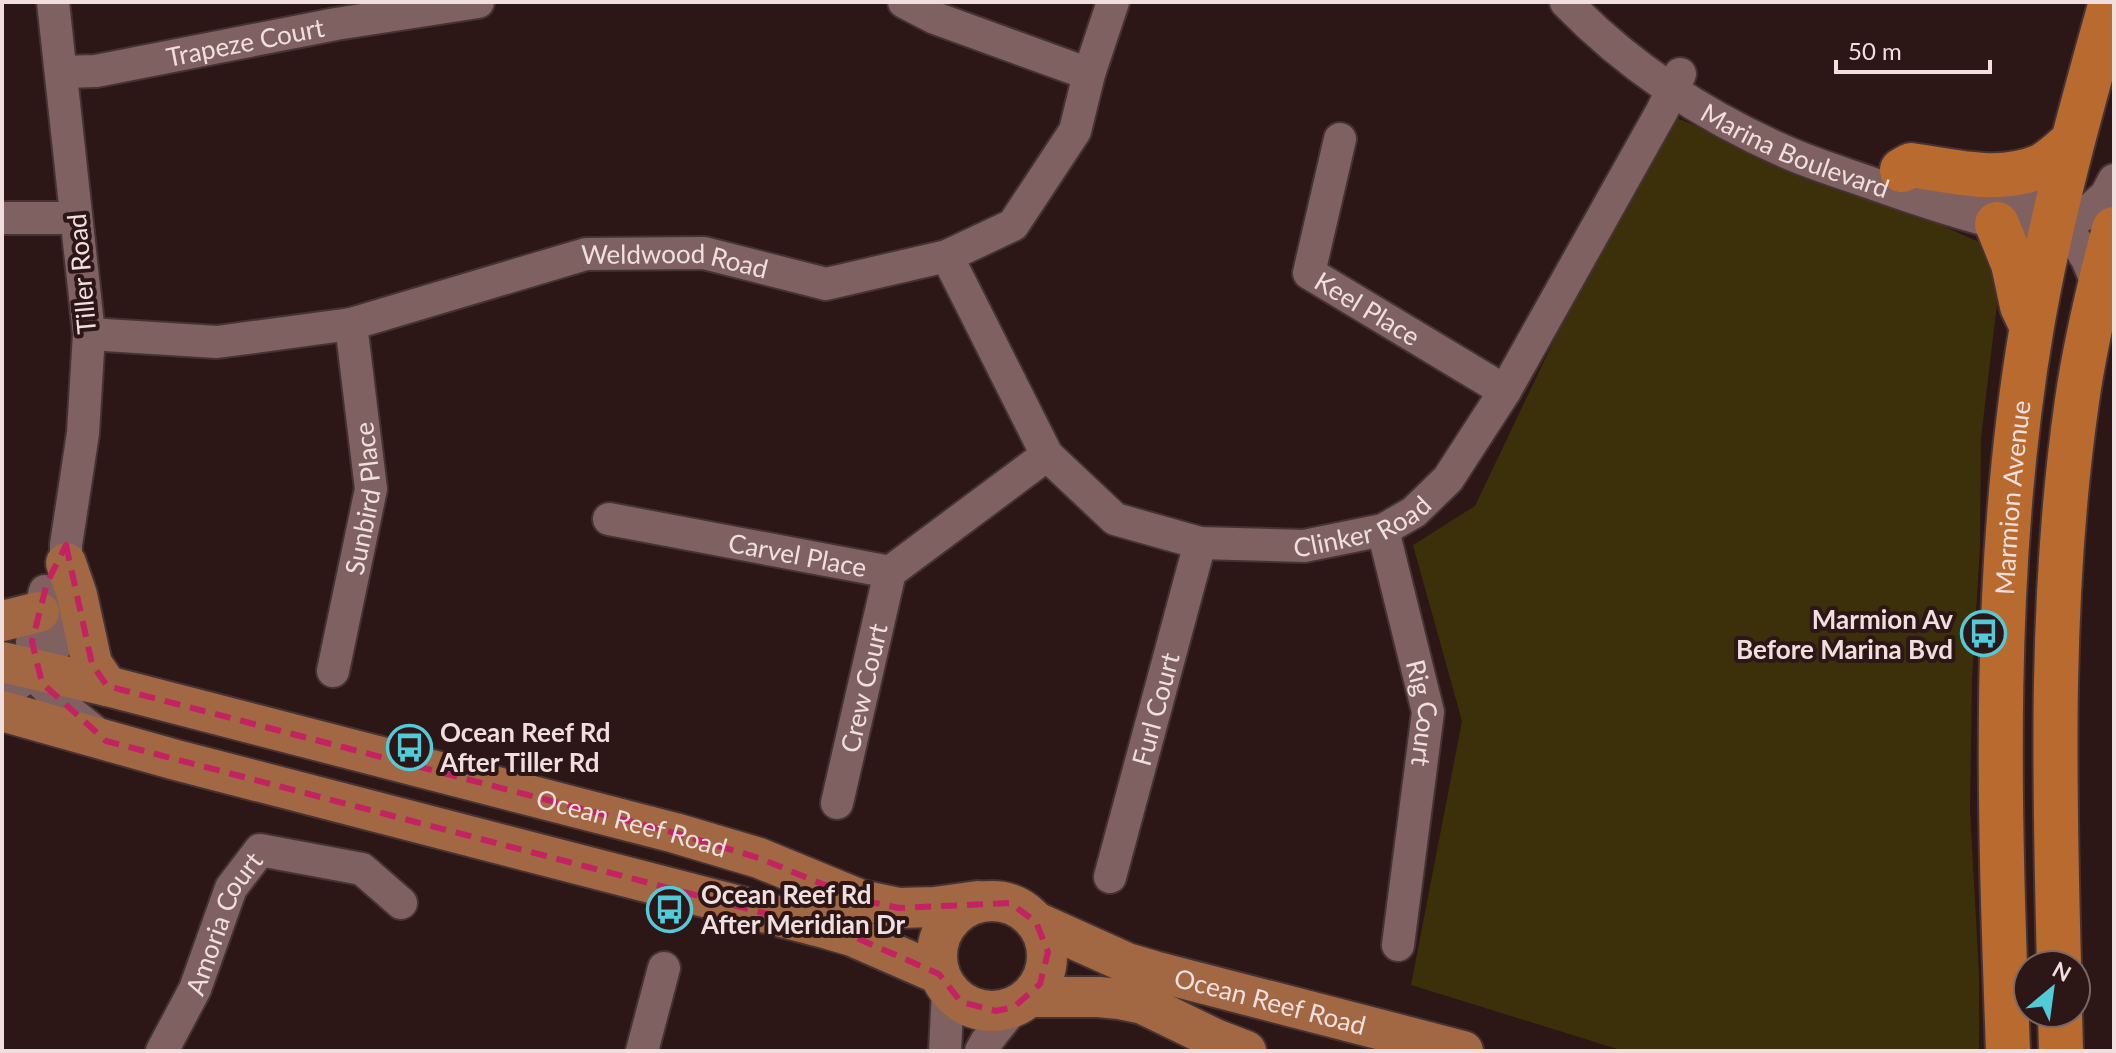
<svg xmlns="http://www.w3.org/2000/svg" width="2116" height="1053" viewBox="0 0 2116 1053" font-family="Lato,sans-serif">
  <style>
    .green { fill: #3c300b }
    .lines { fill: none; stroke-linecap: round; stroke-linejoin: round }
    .minor-casing { stroke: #453333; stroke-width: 36 }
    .major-casing { stroke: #453333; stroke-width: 44 }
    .highway-casing { stroke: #453333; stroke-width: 48 }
    .minor { stroke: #7f6161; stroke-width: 32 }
    .major { stroke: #a26743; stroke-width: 40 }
    .highway { stroke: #b96b2f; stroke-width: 44 }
    .marked { fill: none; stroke: #c42262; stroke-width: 6; stroke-dasharray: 16 10; stroke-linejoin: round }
    .labels { text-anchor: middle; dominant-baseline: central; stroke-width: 8; stroke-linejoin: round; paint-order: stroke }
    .street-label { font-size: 26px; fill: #f1dfdf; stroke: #2d1616 }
    .poi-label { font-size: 26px; font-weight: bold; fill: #f1dfdf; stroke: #2d1616; text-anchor: start }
  </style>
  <rect width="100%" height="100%" fill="#2d1616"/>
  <path class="green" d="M1669,115L1875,196L1979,242L1995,273L1997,304L1981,438L1980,546L1972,680L1970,810L1979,974V1051H1624L1411,985L1462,721L1413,545L1475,506L1569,309Z"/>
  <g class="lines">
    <defs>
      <g id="minor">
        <path d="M904,2L935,18L1089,74"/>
        <path id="s1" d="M1566,2C1628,66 1704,116 1786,152C1813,164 1843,173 1871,183C1924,202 1979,220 2034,232L2054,221L2084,215L2106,195L2114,180"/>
        <path id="s2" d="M62,72L96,71L336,24L478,2"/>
        <path id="s3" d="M1340,139L1309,273L1505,391"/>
        <path d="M1969,186L2039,203L2054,221L2069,232L2077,243L2087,259L2099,288"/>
        <path d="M2,218H76"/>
        <path id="s4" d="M947,256L1047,455L1115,519L1200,543L1304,546L1383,530L1414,512L1448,479L1505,391L1662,111L1680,74"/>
        <path id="s5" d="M89,334L217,342L351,324L586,254L704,253L826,284L947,256L1013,225L1075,131L1089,74L1113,2"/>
        <path id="s6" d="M609,519L890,572L1047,455"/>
        <path id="s7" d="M1383,530L1428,712L1398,945"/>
        <path d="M45,591L32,642L42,683L74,715L100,736"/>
        <path id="s8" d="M333,671L371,489L351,324"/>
        <path d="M2,695L38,669L57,644L66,589V545L83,433L89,334L53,2"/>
        <path id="s9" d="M837,803L890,572"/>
        <path id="s10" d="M1110,877L1200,543"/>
        <path id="s11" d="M162,1051L195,989L231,888L260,850L362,869L401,903"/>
        <path d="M642,1051L664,968"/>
        <path d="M945,1051L948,990"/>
        <path d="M981,1051L986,1042L1014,1007"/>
      </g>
      <g id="major">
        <path d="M66,563L77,595L92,664L107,686"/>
        <path d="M2,621L39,612"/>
        <path id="s12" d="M2,662L107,686L675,833L759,858L861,900L899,908L935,907L978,901"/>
        <path d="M2,711L176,760L828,929L852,936L939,974"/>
        <circle cx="992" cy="956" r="55"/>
        <path id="s13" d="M1036,922L1127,963L1154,971L1463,1051"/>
        <path d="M1030,997H1099L1119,999L1143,1004L1215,1039L1246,1051"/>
      </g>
      <g id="highway">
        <path d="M1902,170L1911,165C1954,171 1999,184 2041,166C2051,161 2061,151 2071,143"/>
        <path d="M1997,224L2013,264L2022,306L2029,321"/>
        <path d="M2059,965C2054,777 2050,588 2077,401C2085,344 2099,286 2114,229"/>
        <path d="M2060,1013L2061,1051"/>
        <path id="s14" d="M2008,1051C1999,809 1991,565 2032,326C2051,216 2081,109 2111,2"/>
      </g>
    </defs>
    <use href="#minor" class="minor-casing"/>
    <use href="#major" class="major-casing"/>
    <use href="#highway" class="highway-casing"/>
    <use href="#minor" class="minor"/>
    <use href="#major" class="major"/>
    <use href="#highway" class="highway"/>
  </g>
  <path class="marked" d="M66,545L92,664L107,686L675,833L759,858L861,900L899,908L1010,903L1036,922L1048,952L1040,984L1014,1007L996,1011L961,1002L939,974L852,936L106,741L42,683L32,642L47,583Z"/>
  <defs>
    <symbol id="bus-ring" viewBox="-11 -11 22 22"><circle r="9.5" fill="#2d1616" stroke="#52cbd9" stroke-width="1.5"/><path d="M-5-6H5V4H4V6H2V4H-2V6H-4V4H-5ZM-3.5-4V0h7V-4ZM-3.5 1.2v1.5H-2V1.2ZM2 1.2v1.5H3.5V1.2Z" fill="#52cbd9"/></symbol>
  </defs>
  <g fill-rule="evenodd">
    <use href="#bus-ring" x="1958" y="608" width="51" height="51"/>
    <use href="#bus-ring" x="384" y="722" width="51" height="51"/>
    <use href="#bus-ring" x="644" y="884" width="51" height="51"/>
  </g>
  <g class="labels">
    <g class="street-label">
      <text stroke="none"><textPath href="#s2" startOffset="186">Trapeze Court</textPath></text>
      <text stroke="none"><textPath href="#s1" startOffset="276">Marina Boulevard</textPath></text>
      <text stroke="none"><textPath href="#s5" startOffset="598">Weldwood Road</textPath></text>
      <text transform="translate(81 274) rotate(-95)">Tiller Road</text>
      <text stroke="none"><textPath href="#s3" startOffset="206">Keel Place</textPath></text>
      <text stroke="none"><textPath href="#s8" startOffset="176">Sunbird Place</textPath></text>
      <text stroke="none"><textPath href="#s14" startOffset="554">Marmion Avenue</textPath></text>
      <text stroke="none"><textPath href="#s4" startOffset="570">Clinker Road</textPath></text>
      <text stroke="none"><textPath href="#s6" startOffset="192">Carvel Place</textPath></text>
      <text stroke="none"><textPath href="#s9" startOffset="118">Crew Court</textPath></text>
      <text stroke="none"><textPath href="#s10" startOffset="174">Furl Court</textPath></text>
      <text stroke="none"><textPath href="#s7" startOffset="188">Rig Court</textPath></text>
      <text stroke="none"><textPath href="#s12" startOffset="650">Ocean Reef Road</textPath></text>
      <text stroke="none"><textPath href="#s11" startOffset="142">Amoria Court</textPath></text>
      <text stroke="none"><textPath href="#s13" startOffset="248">Ocean Reef Road</textPath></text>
    </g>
    <g class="poi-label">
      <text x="1953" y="619" text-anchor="end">Marmion Av<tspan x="1953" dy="30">Before Marina Bvd</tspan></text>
      <text x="440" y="732">Ocean Reef Rd<tspan x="440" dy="30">After Tiller Rd</tspan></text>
      <text x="701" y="894">Ocean Reef Rd<tspan x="701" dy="30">After Meridian Dr</tspan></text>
    </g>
  </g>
  <rect width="2116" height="1053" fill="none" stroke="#f1dfdf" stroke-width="8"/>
  <g transform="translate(2052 989) rotate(29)"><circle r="38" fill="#2d1616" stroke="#7b6666" stroke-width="2"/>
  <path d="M0-6L14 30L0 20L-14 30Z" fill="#52cbd9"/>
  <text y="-12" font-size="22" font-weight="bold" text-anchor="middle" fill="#f1dfdf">N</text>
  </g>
  <path d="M1836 60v12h154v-12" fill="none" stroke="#f1dfdf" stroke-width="4"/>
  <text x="1848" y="60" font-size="24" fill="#f1dfdf" stroke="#2d1616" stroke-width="6" paint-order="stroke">50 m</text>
</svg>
